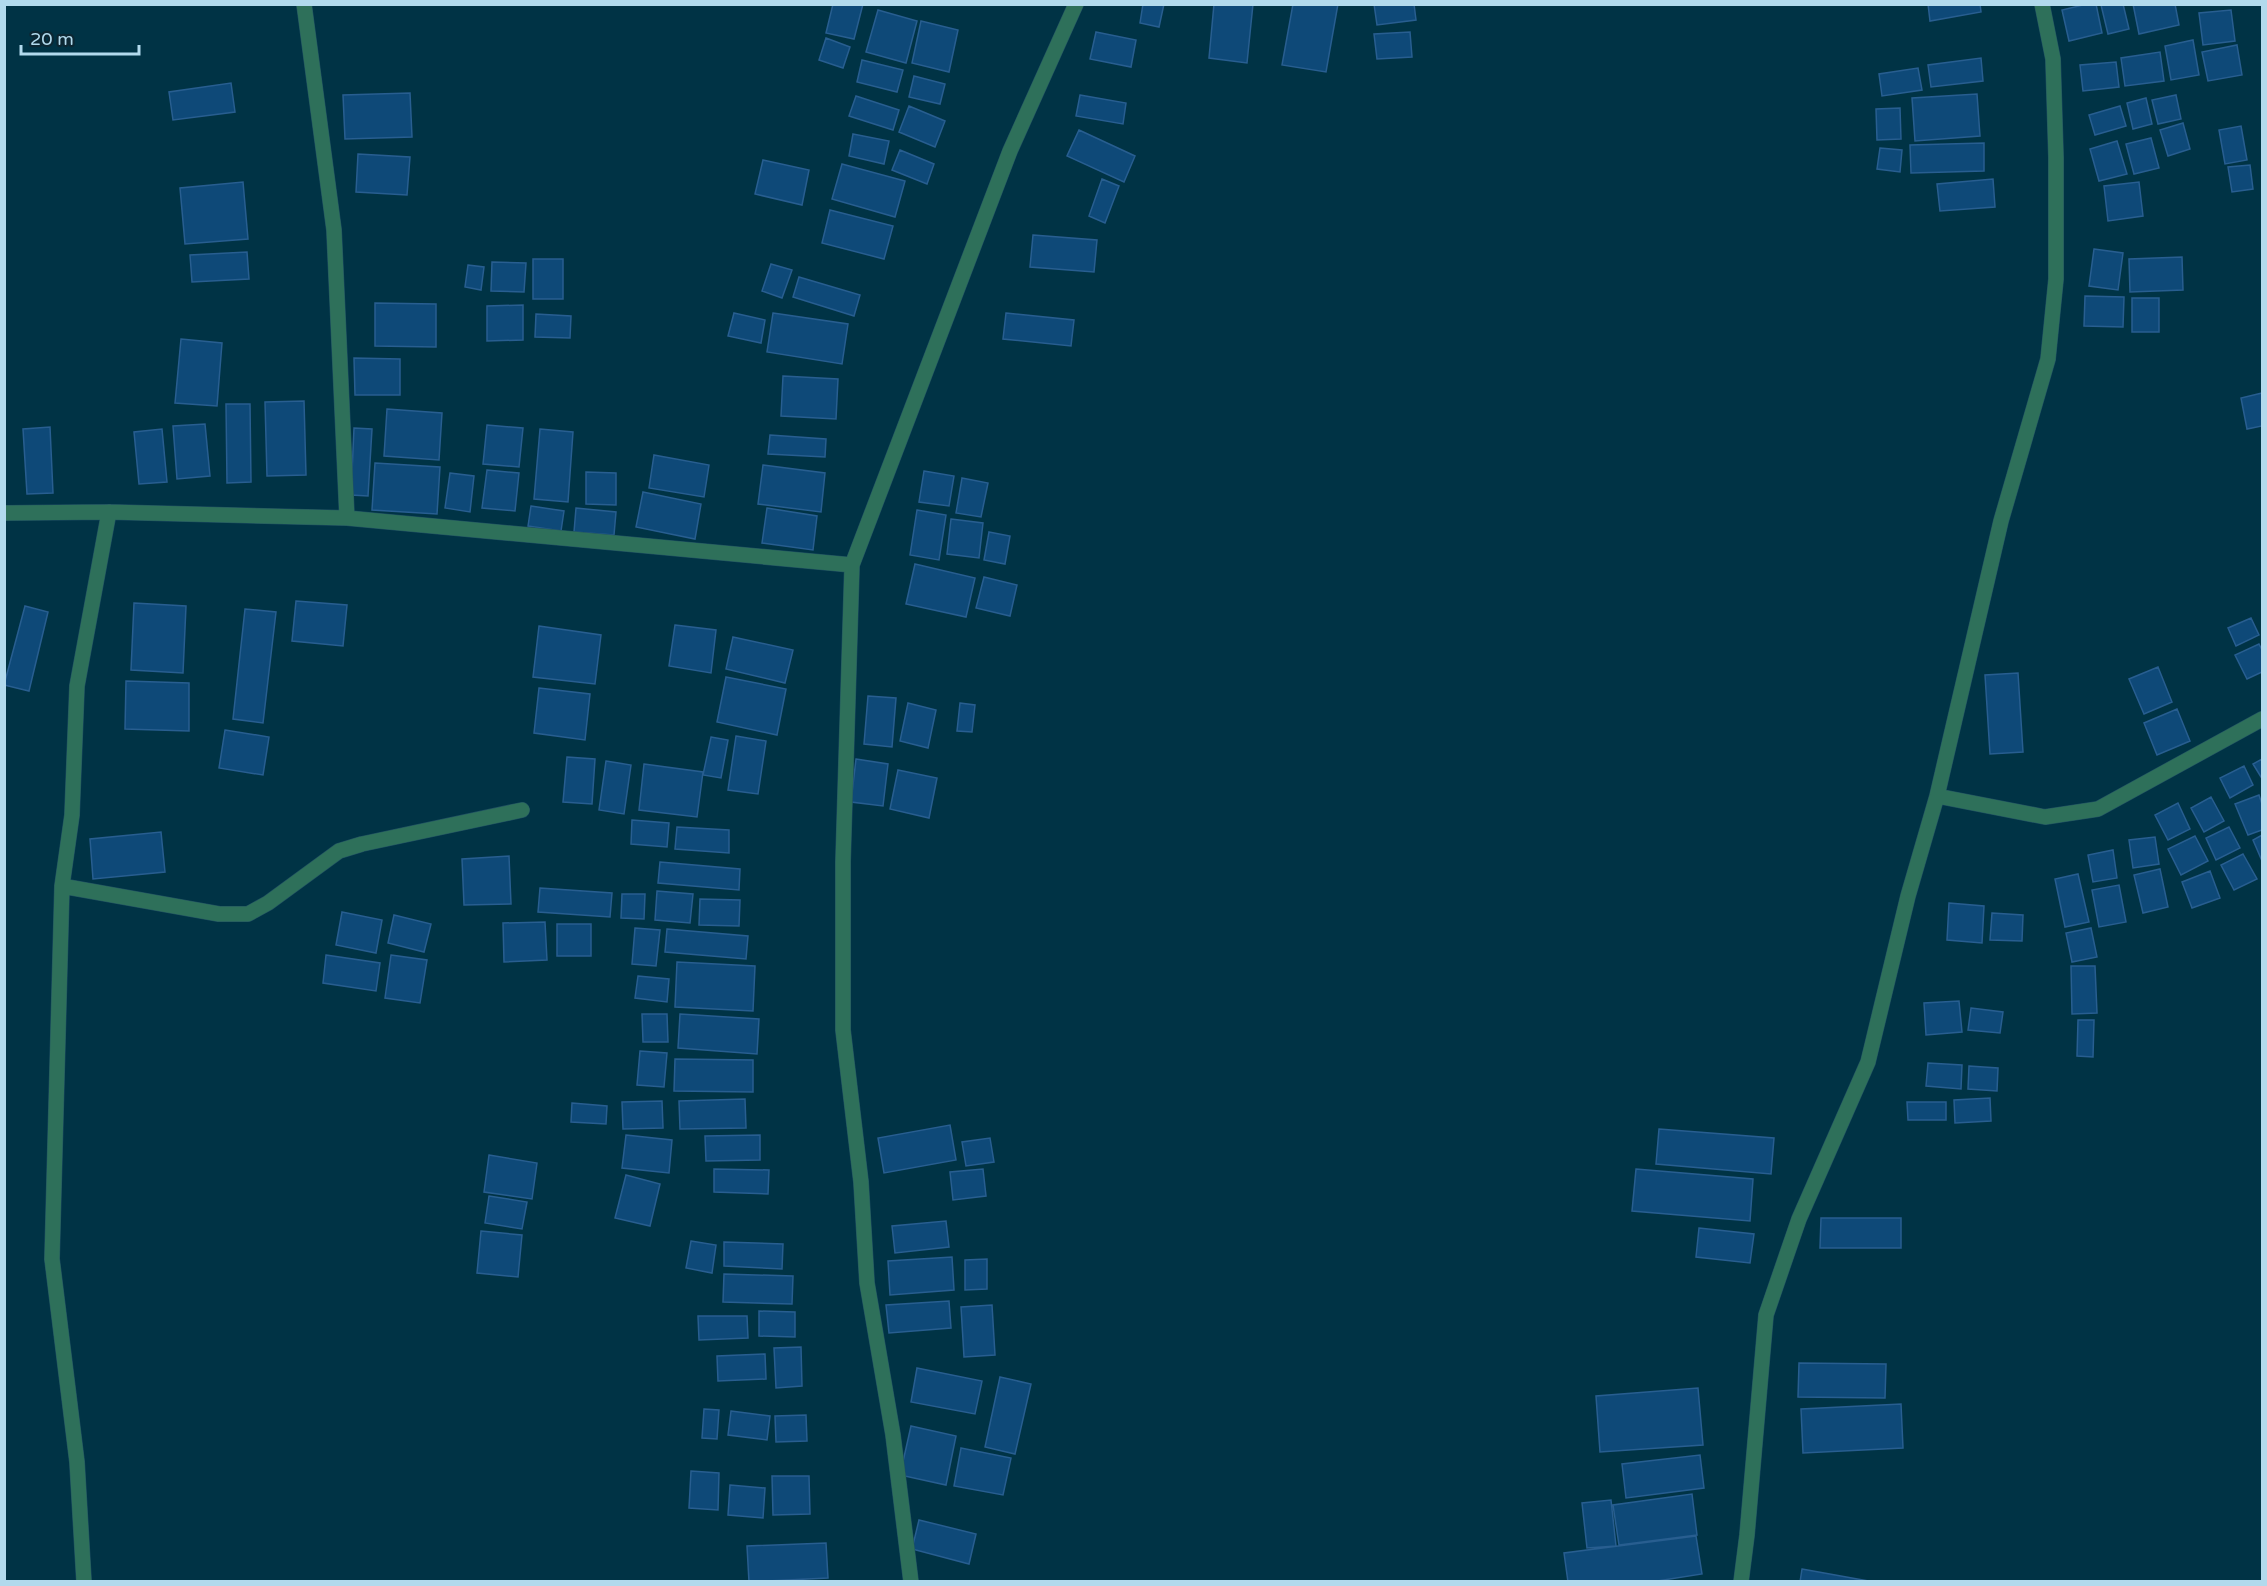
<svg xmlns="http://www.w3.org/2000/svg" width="2267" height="1586" viewBox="0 0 2267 1586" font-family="'Varela Round',sans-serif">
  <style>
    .building { fill: #0e4978; stroke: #285e90; stroke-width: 1.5 }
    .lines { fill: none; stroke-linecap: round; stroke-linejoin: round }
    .street-casing { stroke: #205163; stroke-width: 16 }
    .street { stroke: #2e705a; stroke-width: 15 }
  </style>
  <rect width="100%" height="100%" fill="#003345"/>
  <path class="building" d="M833,4H863L854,39L826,33Z
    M1143,4H1164L1159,27L1140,23Z
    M1214,4H1253L1247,63L1209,58Z
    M1293,4H1338L1326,72L1282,65Z
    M1374,4H1414L1416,20L1377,25Z
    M1928,4H1980L1981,12L1930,21Z
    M2087,4H2096L2102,33L2069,41L2062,10Z
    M2123,4L2129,29L2108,34L2101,5Z
    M2133,4H2175L2179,25L2139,34Z
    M878,10L917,21L906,63L866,52Z
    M2231,10L2235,41L2203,45L2199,13Z
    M921,21L958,30L949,72L912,63Z
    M1096,32L1136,40L1131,67L1090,59Z
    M1410,32L1412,57L1377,59L1374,34Z
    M826,38L850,47L843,68L819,60Z
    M2193,40L2199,75L2171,80L2165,46Z
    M2237,45L2242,75L2208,81L2202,52Z
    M2160,52L2164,81L2125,86L2121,58Z
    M1981,58L1983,81L1931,87L1928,65Z
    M862,60L903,70L897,92L857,82Z
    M2116,62L2119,87L2083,91L2080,65Z
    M1918,68L1922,90L1882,96L1879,74Z
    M914,76L945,84L940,104L909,97Z
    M231,83L235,112L173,120L169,92Z
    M410,93L412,137L345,139L343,95Z
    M1977,94L1980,136L1915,141L1912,98Z
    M1080,95L1126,103L1123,124L1076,116Z
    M2176,95L2181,119L2158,124L2152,100Z
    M856,96L899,110L893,130L849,116Z
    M2146,98L2152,124L2133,129L2127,103Z
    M909,106L945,121L935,147L899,132Z
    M2120,106L2126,126L2095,135L2089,115Z
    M1900,108L1901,139L1877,140L1876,109Z
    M2183,123L2190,149L2168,156L2160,130Z
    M2241,126L2247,160L2225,164L2219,130Z
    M1079,130L1135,156L1124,182L1067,156Z
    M853,134L889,141L884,164L849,156Z
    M2151,138L2159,168L2134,174L2126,144Z
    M2117,141L2127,174L2099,181L2090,149Z
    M1984,143V171L1911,173L1910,145Z
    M1880,148L1902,150L1900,172L1877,169Z
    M900,150L934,164L927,184L892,170Z
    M358,154L410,157L407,195L356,192Z
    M763,160L809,170L802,205L755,194Z
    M842,164L905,181L895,217L832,199Z
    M2250,165L2253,189L2232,192L2228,167Z
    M1102,179L1119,186L1105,223L1089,216Z
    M1993,179L1995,207L1940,211L1937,184Z
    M243,182L248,239L185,244L180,188Z
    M2139,182L2143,216L2108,221L2104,186Z
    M830,210L893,226L884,259L822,243Z
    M1033,235L1097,240L1094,272L1030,267Z
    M2094,249L2123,253L2118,290L2089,286Z
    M247,252L249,279L192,282L190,255Z
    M2182,257L2183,290L2130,292L2129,259Z
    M533,259H563V299H533Z
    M492,262L526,263L524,292L491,291Z
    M771,264L792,270L782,298L762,291Z
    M468,265L484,267L481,290L465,287Z
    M799,277L860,295L854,316L793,297Z
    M2085,296L2124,297L2123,327L2084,326Z
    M2132,298H2159V332H2132Z
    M375,303L436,304V347L375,346Z
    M523,305V340L487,341V306Z
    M734,313L765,320L761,343L728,336Z
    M773,313L848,324L842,364L767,352Z
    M1006,313L1074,320L1071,346L1003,339Z
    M536,314L571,316L570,338L535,337Z
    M181,339L222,343L217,406L175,403Z
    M354,358L400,359V395H355Z
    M783,376L838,379L836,419L781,416Z
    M2262,393V426L2247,429L2241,398Z
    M304,401L306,475L267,476L265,402Z
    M226,404H250L251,482L227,483Z
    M387,409L442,413L439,460L384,456Z
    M205,424L210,476L177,479L173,426Z
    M487,425L523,428L519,467L483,464Z
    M50,427L53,493L27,494L23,429Z
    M354,428L372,429L368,496L351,495Z
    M162,429L167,482L139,484L134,432Z
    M540,429L573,432L568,502L534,499Z
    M770,435L826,439L825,457L768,454Z
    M654,455L709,465L704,497L649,488Z
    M375,463L440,467L437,514L372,510Z
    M763,465L825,473L821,512L758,504Z
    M487,470L519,473L515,511L482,508Z
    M924,471L954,476L949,506L919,502Z
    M586,472L616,473V505L586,504Z
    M450,473L474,476L470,512L445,508Z
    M962,478L988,483L981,517L956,513Z
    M643,492L701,504L695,539L636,527Z
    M531,506L564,511L561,531L528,526Z
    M576,508L616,512L614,535L574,532Z
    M767,508L817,516L813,550L762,543Z
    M917,510L946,515L939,560L910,555Z
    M951,519L983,523L979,558L947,554Z
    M989,532L1010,536L1005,564L984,560Z
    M915,564L975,578L966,617L906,604Z
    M984,577L1017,585L1010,616L976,608Z
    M296,601L347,605L343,646L292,641Z
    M134,603L186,606L183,673L131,670Z
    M25,606L48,612L29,691L4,685Z
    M245,609L276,612L263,723L233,719Z
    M2251,618L2259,635L2236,646L2228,628Z
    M675,625L716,630L711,673L669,666Z
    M539,626L601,635L595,684L533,677Z
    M733,637L793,650L785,683L726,669Z
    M2259,644L2262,650V672L2247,679L2235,655Z
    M2158,667L2172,702L2144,714L2129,679Z
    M2018,673L2023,752L1990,754L1985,675Z
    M726,677L786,689L777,735L717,722Z
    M126,681L189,683V731L125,729Z
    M539,688L590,694L585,740L534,733Z
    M868,696L896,698L892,747L864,744Z
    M908,703L936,710L928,748L900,741Z
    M960,703L975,705L972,732L957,731Z
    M2177,709L2190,741L2157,755L2144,723Z
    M225,730L269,737L263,775L219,768Z
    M736,736L766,741L758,794L728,790Z
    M711,737L728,740L721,778L703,775Z
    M567,757L595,759L592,804L563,802Z
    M856,759L888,764L883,806L851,802Z
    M2262,759V776L2261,777L2253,764Z
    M606,761L631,765L624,814L599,810Z
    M644,764L703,772L697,817L639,810Z
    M2244,766L2253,785L2230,798L2220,778Z
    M898,770L937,778L929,818L890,809Z
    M2259,795L2262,804V830L2248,835L2235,804Z
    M2211,797L2224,821L2204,832L2191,808Z
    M2178,803L2190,829L2168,840L2155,815Z
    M632,820L669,823L667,847L631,844Z
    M677,827L729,830V853L675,849Z
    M2229,827L2240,848L2216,860L2206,838Z
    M161,832L165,872L93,879L90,839Z
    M2262,835V861L2253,840Z
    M2195,836L2208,861L2181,875L2168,849Z
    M2155,837L2159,864L2133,868L2129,840Z
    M2113,850L2117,878L2093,882L2088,855Z
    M2243,854L2257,879L2234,890L2221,865Z
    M509,856L511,904L464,905L462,859Z
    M660,862L740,869L739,890L658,883Z
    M2160,869L2168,907L2143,913L2134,875Z
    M2210,871L2220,898L2192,908L2182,882Z
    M2078,874L2089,922L2065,927L2055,879Z
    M2119,885L2126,922L2099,927L2092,890Z
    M540,888L612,893L610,917L538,912Z
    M657,891L693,894L690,923L655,920Z
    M622,894H645L644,919L621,918Z
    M700,899L740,900L739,926L699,925Z
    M1949,903L1984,906L1982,943L1947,940Z
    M342,912L382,920L376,953L336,945Z
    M1992,913L2023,915L2022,941L1990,940Z
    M394,915L431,924L424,952L388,943Z
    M545,922L547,960L504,962L503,923Z
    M557,924H591V956H557Z
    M635,928L660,930L656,966L632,964Z
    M2091,928L2097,957L2072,962L2066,933Z
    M667,929L748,936L746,959L665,952Z
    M326,955L380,963L376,991L323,983Z
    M391,955L427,960L420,1003L385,998Z
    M677,962L755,966L753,1011L675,1007Z
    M2071,966H2095L2097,1013L2072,1014Z
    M638,976L669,979L667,1002L635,998Z
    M1959,1001L1962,1032L1926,1035L1924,1003Z
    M1971,1008L2003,1012L2000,1033L1968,1030Z
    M642,1014H667L668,1042H643Z
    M680,1014L759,1019L757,1054L678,1048Z
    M2078,1020H2094L2093,1057L2077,1056Z
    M640,1051L667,1053L664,1087L637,1085Z
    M675,1059L753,1060V1092L674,1091Z
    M1928,1063L1962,1065L1961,1089L1926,1086Z
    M1969,1066L1998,1068L1997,1091L1968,1089Z
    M1990,1098L1991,1121L1955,1123L1954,1100Z
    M745,1099L746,1128L680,1129L679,1101Z
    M662,1101L663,1128L623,1129L622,1102Z
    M1907,1102H1946V1120H1908Z
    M572,1103L607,1106L606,1124L571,1122Z
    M950,1125L956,1160L884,1173L878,1138Z
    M1659,1129L1774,1138L1771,1174L1656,1164Z
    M626,1135L672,1140L669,1173L622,1168Z
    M760,1135V1160L706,1161L705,1136Z
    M990,1138L994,1162L966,1166L962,1142Z
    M489,1155L537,1163L532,1199L484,1192Z
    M714,1169L769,1170L768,1194L714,1192Z
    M983,1169L986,1196L953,1200L950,1172Z
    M1636,1169L1753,1179L1750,1221L1632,1211Z
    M626,1175L660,1184L650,1226L615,1218Z
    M489,1196L527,1202L522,1229L485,1223Z
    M1821,1218H1901V1248H1820Z
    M946,1221L949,1247L895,1253L892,1226Z
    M1699,1228L1754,1234L1750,1263L1696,1257Z
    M481,1231L522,1235L518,1277L477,1273Z
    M691,1241L716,1245L712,1273L686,1268Z
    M724,1242L783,1244L782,1269L724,1266Z
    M952,1257L954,1290L890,1295L888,1261Z
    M987,1259V1289L965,1290V1260Z
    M724,1274L793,1276L792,1304L723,1302Z
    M949,1301L951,1328L889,1333L886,1305Z
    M992,1305L995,1355L964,1357L961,1307Z
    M759,1311L795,1312V1337L759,1336Z
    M698,1316H747L748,1338L699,1340Z
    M801,1347L802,1386L776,1388L774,1348Z
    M765,1354L766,1379L718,1381L717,1356Z
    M1799,1363L1886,1364L1885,1398L1798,1397Z
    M917,1368L982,1381L975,1414L911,1402Z
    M1000,1377L1031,1384L1015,1454L985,1447Z
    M1698,1388L1703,1445L1600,1452L1596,1396Z
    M1901,1404L1903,1448L1803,1453L1801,1409Z
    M704,1409L719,1410L717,1439L702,1438Z
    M731,1411L770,1416L767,1440L728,1435Z
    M806,1415L807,1441L776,1442L775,1416Z
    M911,1426L956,1436L946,1485L900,1475Z
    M961,1448L1011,1458L1003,1495L954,1486Z
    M1700,1455L1704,1488L1626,1498L1622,1464Z
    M691,1471L719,1473L718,1510L689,1508Z
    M772,1476H809L810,1514L773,1515Z
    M730,1485L765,1488L763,1518L728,1515Z
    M1692,1494L1697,1535L1619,1545L1613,1505Z
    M1611,1500L1616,1546L1587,1548L1582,1503Z
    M919,1520L976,1534L969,1564L912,1549Z
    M1696,1536L1702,1574L1651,1582H1568L1564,1553Z
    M826,1543L828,1578L749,1582L747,1546Z
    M1802,1569L1874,1582H1800Z"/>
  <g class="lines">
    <defs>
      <path id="street" d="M304,4L334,230L347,518
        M4,513L109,512L347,518L852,565
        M1937,796L2045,817L2098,809L2262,719
        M62,886L219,914H248L268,903L339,851L362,844L522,810
        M84,1582L77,1462L52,1259L62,886L72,815L77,686L109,512
        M911,1582L893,1435L867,1283L861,1182L843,1030V862L852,565L1010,151L1076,4
        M1741,1582L1747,1535L1766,1315L1799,1219L1868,1062L1908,896L1937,796L2001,521L2048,359L2056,279V158L2053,59L2042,4"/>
    </defs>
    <use href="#street" class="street-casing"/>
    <use href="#street" class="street"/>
  </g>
  <rect width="2267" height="1586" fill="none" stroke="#b2daed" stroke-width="12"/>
  <path d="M21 45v9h118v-9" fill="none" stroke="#b2daed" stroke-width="3"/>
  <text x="30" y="45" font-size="18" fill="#b2daed" stroke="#0c2733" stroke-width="4.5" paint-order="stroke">20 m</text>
</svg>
